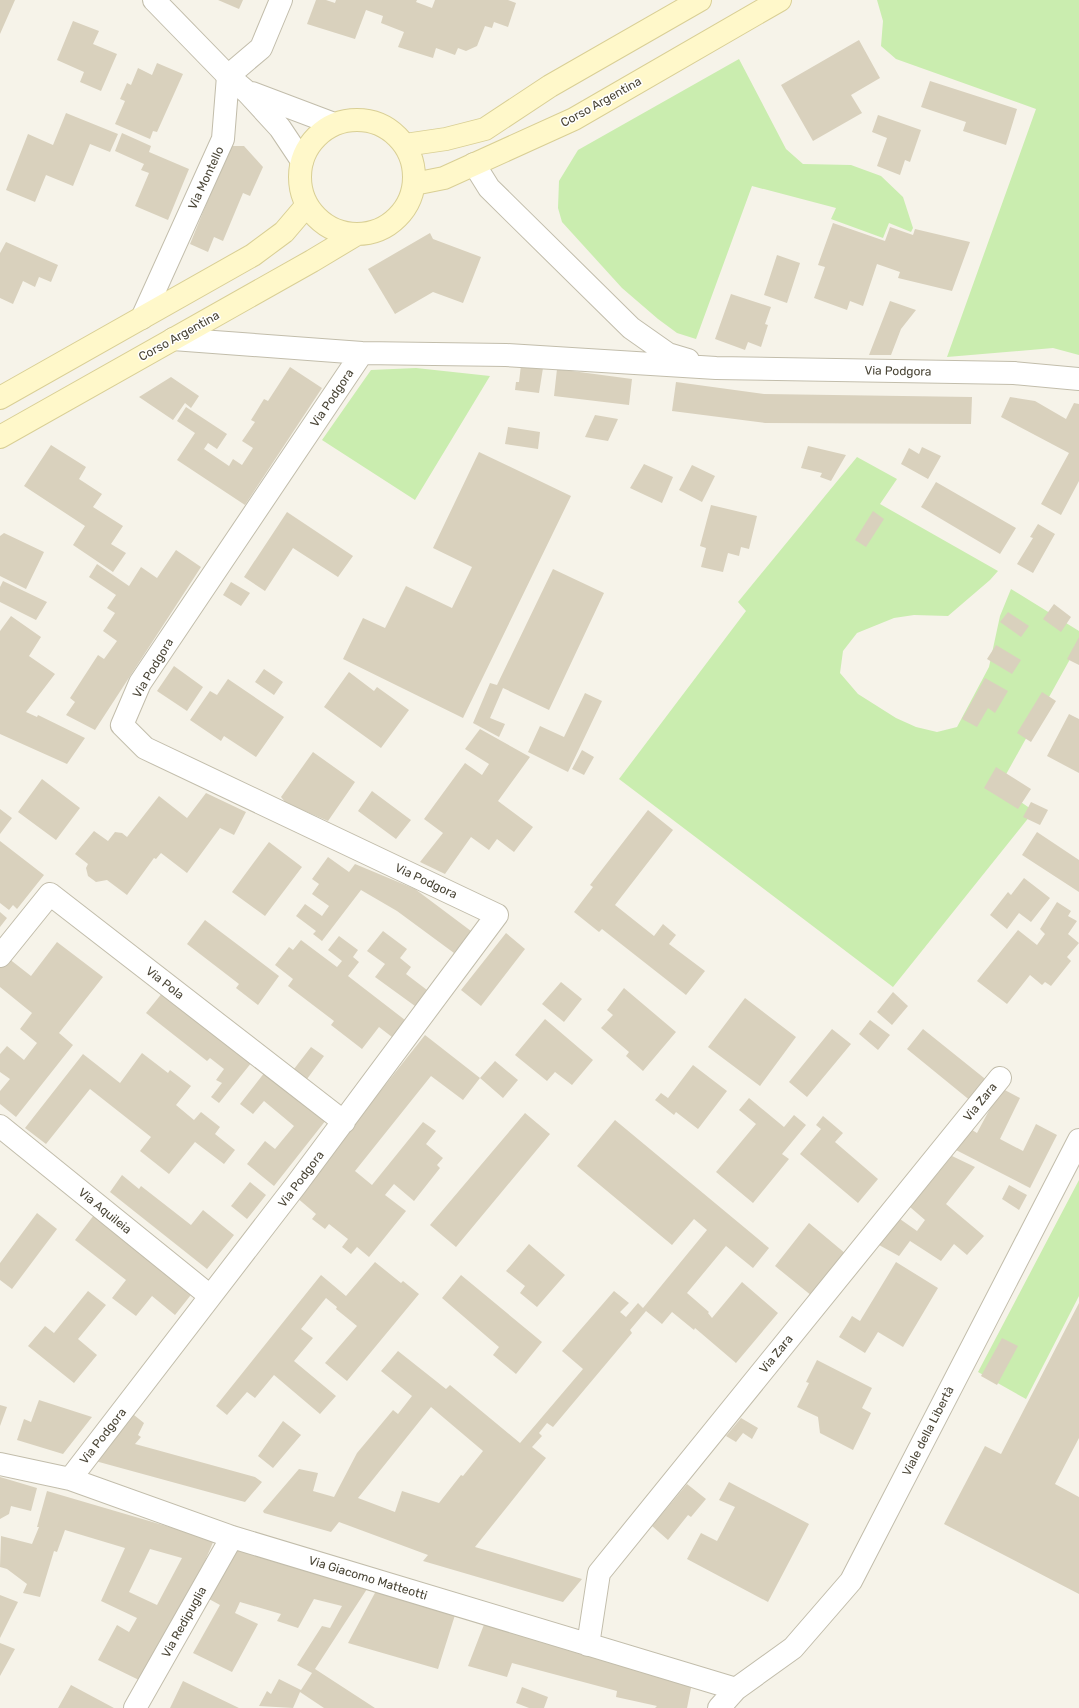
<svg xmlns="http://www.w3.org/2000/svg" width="1079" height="1708" viewBox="0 0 1079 1708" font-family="Rubik,sans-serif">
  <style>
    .green { fill: #caedaf }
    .building { fill: #d9d1bd; fill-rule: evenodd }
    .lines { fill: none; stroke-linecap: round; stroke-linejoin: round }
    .minor-casing { stroke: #c2bdab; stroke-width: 24 }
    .tertiary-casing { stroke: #c2bdab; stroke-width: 24 }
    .secondary-casing { stroke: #d9cf95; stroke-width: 24 }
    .minor { stroke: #fff; stroke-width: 22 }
    .tertiary { stroke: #fff; stroke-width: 22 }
    .secondary { stroke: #fff8ca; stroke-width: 22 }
    .labels { text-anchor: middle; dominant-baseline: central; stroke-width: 3; stroke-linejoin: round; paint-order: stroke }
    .street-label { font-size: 12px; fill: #4a4536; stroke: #fff }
  </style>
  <rect width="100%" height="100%" fill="#f6f3e9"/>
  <path class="green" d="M877,0H1079V355L1053,348L947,357L1036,109L896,59L881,46L883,21Z
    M739,59L786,149L803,164L851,165L881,176L903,197L913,228L911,232L889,223L883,238L831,219L836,208L752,186L696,339L677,333L658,319L622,288L562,222L558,208L559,181L578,150Z
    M416,368L490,376L415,500L322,440L371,370Z
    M857,457L897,479L880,504L998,571L990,580L948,616L914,615L894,618L857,633L843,651L840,673L858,694L896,718L916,727L937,732L957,727L989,667L1000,616L1011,589L1079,631V643L999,787L1034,811L893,987L619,779L746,611L738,602Z
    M1079,1180V1296L1026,1399L978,1372Z"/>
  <path class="building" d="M0,0H15L0,34Z
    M218,0H243L239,9Z
    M316,0H326L335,3L336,0H417L416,2L432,8L435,0H508L516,3L508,27L494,22L492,28L485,26L477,46L466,51L458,48L455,55L436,48L433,58L398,47L404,32L381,23L383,16L366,10L355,39L307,24Z
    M73,21L99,31L93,44L117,54L101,91L80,82L84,72L57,60Z
    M859,40L880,78L851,95L862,113L813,141L781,85Z
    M157,63L183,74L157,132L153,131L150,139L115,124L125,101L120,99L127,83L131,85L138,68L152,75Z
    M930,81L1017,109L1006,145L963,131L966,122L921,107Z
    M66,113L118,134L110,152L90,144L73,186L46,175L35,202L6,190L28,134L53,145Z
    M878,115L921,130L910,162L905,160L900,175L877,166L887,138L872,132Z
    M122,133L151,146L149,152L189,169L168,220L135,206L149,173L141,170L144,164L115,151Z
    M230,146H244L263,167L250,196L243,193L223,241L214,237L208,252L190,244Z
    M833,223L885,241L890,227L913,235L915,229L970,242L952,291L898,278L900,272L877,264L863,306L850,301L847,310L814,298L825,267L818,265Z
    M430,233L433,239L481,257L463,303L433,292L395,314L368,269Z
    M6,242L58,265L51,282L39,277L35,287L23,281L13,304L0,298V253Z
    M777,255L800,263L787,303L764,295Z
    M731,294L771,307L765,324L768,325L761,347L748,342L745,350L715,339Z
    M890,301L916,310L901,329L891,355H869Z
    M521,365L543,368L539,393L515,390L516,382H519Z
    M290,367L322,388L245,505L177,460L195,433L177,421L186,407L227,434L217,449L208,443L204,449L229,466L233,459L242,465L253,448L242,441L255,422L251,420L264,399L268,401Z
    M557,369L632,379L629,405L554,396Z
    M171,377L199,396L191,408L185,403L173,420L139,397Z
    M676,382L764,394L972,397L971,424L765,423L672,411Z
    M1010,397L1035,401L1066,419L1074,403L1079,404V481L1061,515L1041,504L1069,453L1001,417Z
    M595,415L618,419L608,441L585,437Z
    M508,427L540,432L538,449L505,444Z
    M51,445L86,467L79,479L102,494L93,507L123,526L111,544L126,553L113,572L73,545L85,526L24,486Z
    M808,446L846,455L831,481L820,477L822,473L801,468Z
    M922,447L941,456L928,479L901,464L909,448L919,454Z
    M479,452L571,496L463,718L343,659L363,618L385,628L406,586L452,608L472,567L433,548Z
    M644,464L673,477L662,503L630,488Z
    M692,465L715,476L702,502L679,490Z
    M936,482L1016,528L1000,554L921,507Z
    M711,505L757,516L749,549L741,547L739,556L728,553L723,572L701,567L706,548L700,546Z
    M873,511L884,519L866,547L855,540Z
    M287,512L353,556L338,577L293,548L265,591L244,577Z
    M1038,524L1055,534L1033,573L1017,564L1033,538L1030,537Z
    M4,533L44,552L26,589L0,576V536Z
    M176,550L201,567L95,730L66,715L75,702L70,698L98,655L104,659L117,641L103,631L115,613L107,608L116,595L89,577L97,564L129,586L141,567L157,578Z
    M553,569L604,593L549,710L503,688L490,718L505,724L499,737L473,723L490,683L497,685Z
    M3,581L47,602L36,620L0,602V587Z
    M231,582L250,593L241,606L223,595Z
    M1054,604L1071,617L1061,632L1043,619Z
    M1008,612L1029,626L1021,637L1000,622Z
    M11,616L41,637L29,656L55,674L26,712L37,717L38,715L85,738L67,764L0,734V631Z
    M1079,637V665L1067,659Z
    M996,645L1021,660L1012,674L987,659Z
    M174,666L203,687L187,711L157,691Z
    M264,669L283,682L274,695L255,682Z
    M349,672L374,691L377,687L409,710L381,748L324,707Z
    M985,678L1008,691L995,713L988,708L977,727L962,719Z
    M228,679L284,717L256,757L224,736L221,741L190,720L210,691L217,695Z
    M1042,692L1056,701L1031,742L1017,733Z
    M585,693L602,701L568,772L528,752L540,726L564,737Z
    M1069,714L1079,719V773L1047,756Z
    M480,729L530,757L498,801L533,827L514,852L497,839L489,850L471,837L445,874L420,862L443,833L424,819L465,763L482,775L489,764L465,749Z
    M582,750L594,757L584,775L572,769Z
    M313,752L355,782L328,821L286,803L281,797Z
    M996,767L1031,789L1018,809L984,788Z
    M42,779L80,808L56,840L18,812Z
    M372,791L411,820L396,839L358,811Z
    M206,793L246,812L234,835L220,828L187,873L161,853L156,859L154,858L127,895L107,880L96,882L88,876L86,868L88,864L75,854L94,831L108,841L115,832L122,833L127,837L159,796L187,818Z
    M1031,802L1048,810L1040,825L1023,817Z
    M0,809L12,818L0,834Z
    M648,810L673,830L615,905L654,936L663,924L676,935L669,944L705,971L686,995L602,929L599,932L574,912L593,887L590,885Z
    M1037,832L1079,860V892L1022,855Z
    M0,841L44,875L17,909L13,905L9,910L0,903Z
    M269,842L302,867L265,916L232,892Z
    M328,857L349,872L355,864L415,889L471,931L454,953L397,911L361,890L322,941L313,934L316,931L296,916L305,904L322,916L329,906L312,894L319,884L312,879Z
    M1024,878L1050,898L1031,922L1019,913L1007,929L990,915L1008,892L1011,895Z
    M1057,902L1071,911L1068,916L1077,921L1068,934L1079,943L1067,957L1071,961L1051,986L1045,982L1042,985L1030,975L1007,1004L977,981L1018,930L1037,945L1045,934L1040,929Z
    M0,912L7,918L0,927Z
    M205,920L279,976L258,1005L236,988L239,984L187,944Z
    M383,931L407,949L400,958L411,967L406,974L427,990L415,1006L375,977L385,964L367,951Z
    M506,933L525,949L481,1006L461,990Z
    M339,936L358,950L353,957L359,962L348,976L405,1020L392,1037L379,1027L362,1049L331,1025L334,1021L288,986L293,979L275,965L289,947L293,950L301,940L337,967L342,961L328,950Z
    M57,942L103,977L59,1033L73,1045L16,1117L0,1104V1091L10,1079L0,1072V1054L7,1046L24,1060L37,1043L20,1029L32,1013L0,987V968L8,958L31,976Z
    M561,982L582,999L564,1022L542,1004Z
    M624,988L676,1032L643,1071L626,1056L629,1052L601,1028L613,1015L607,1010Z
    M163,992L252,1062L219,1103L211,1097L222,1083L216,1080L224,1069L210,1058L207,1061L146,1013Z
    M893,992L908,1006L892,1025L877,1012Z
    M745,998L796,1037L760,1086L708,1047Z
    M545,1019L593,1060L572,1085L555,1072L547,1081L515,1055Z
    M870,1020L890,1035L878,1050L859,1034Z
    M832,1029L851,1044L807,1097L789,1082Z
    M923,1029L989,1082L972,1102L907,1049Z
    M425,1035L480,1078L463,1100L431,1076L355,1171L372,1185L423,1122L436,1131L426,1144L443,1158L437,1165L440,1168L414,1201L394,1184L385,1195L406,1211L369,1257L357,1247L351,1254L342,1247L348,1239L329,1224L325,1229L312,1219L316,1214L296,1197Z
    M311,1047L324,1056L307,1079L294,1069Z
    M142,1053L168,1073L170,1070L191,1086L176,1105L194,1120L201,1112L220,1127L215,1134L235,1150L224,1164L195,1142L169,1174L140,1151L151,1137L90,1089L46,1144L25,1128L83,1054L120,1083Z
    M495,1061L518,1080L503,1098L480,1078Z
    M693,1065L727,1091L698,1129L676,1112L674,1115L655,1100L661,1093L668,1098Z
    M265,1072L326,1120L274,1186L247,1164L265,1141L275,1149L294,1126L264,1101L253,1114L240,1104Z
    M1001,1088L1020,1098L1000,1139L1023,1151L1036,1124L1057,1135L1030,1188L956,1150L972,1130L977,1133Z
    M749,1098L784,1127L794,1115L806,1125L782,1154L789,1159L753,1203L716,1172L756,1124L739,1110Z
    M525,1113L550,1134L456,1247L430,1225Z
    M823,1116L843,1133L835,1142L878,1179L858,1203L800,1154L821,1129L816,1125Z
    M615,1120L769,1248L753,1268L726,1246L687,1293L709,1312L708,1313L712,1318L742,1282L778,1313L736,1363L695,1328L694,1330L672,1312L662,1324L646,1311L630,1330L632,1333L553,1427L547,1423L539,1433L542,1436L532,1447L546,1458L475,1547L582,1579L563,1602L423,1561L428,1555L339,1522L331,1532L264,1513L263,1511L299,1469L318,1473L313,1491L334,1497L357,1453L393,1410L398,1414L412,1396L381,1371L398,1351L446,1389L450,1385L520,1443L583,1369L562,1351L614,1291L629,1303L620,1312L626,1317L638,1303L643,1308L707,1230L694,1219L672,1245L577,1166ZM431,1407L483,1451L463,1476L461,1475L439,1503L402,1491L395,1512L358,1498Z
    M952,1156L975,1167L946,1204L984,1236L967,1255L954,1244L941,1261L910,1241L899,1256L879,1245L900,1219L917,1231L925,1220L910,1207Z
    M122,1175L139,1189L141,1186L191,1225L203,1210L234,1235L207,1269L110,1192Z
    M250,1182L266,1195L247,1219L231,1206Z
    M1009,1185L1027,1195L1019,1210L1002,1199Z
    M37,1213L57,1229L12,1289L0,1280V1263Z
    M94,1215L194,1291L175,1315L152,1296L136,1316L112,1298L126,1280L75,1240Z
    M809,1223L846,1254L812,1296L775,1266Z
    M529,1244L565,1275L537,1307L520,1293L525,1286L506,1271Z
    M375,1262L401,1283L403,1281L419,1294L347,1381L325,1363L357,1326L336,1309L337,1307L326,1298L301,1329L313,1338L294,1361L336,1396L320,1414L274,1375L255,1398L247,1392L227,1415L216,1406L321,1275L346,1296Z
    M896,1262L938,1288L903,1347L878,1332L865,1353L839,1337L852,1316L860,1321Z
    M461,1275L542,1342L516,1374L493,1355L499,1347L442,1298Z
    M88,1291L106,1305L78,1339L97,1355L74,1383L28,1346L45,1326L54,1333Z
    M1079,1303V1438L1055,1484L1079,1497V1594L944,1524L985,1446L1001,1454Z
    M1002,1338L1018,1346L997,1385L981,1376Z
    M817,1360L872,1388L862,1408L871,1413L853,1450L820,1433L818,1417L797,1407L809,1383L806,1382Z
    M39,1400L92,1417L63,1454L17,1440L24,1419L31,1422Z
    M0,1405L7,1407L0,1426Z
    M129,1411L144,1423L138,1435L141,1437L135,1444L255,1477L262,1482L245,1502L88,1459Z
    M741,1418L758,1428L752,1439L743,1433L736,1442L726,1436Z
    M283,1421L301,1435L273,1468L258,1456Z
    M0,1477L37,1488L31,1511L11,1506L9,1514L0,1519Z
    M729,1482L809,1524L768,1602L687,1559L701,1533L717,1541L735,1507L719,1500Z
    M687,1484L706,1499L691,1517L688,1515L668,1540L652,1526Z
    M47,1491L214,1540L202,1568L141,1681L98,1660L117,1625L129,1632L137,1618L101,1601L125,1548L65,1530L57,1552L54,1551L40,1597L23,1593L27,1584L7,1569L0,1567L1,1536L32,1544L39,1527H37ZM150,1549L182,1558L157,1605L129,1592Z
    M236,1549L367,1589L315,1669L375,1708H324L300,1692L293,1708L259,1706L267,1691L271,1694L279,1679L301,1690L312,1673L297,1665L322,1626L330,1628L342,1606L314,1599L298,1628L277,1621L281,1614L240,1602L235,1613L258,1624L232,1672L193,1653L220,1605L209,1599Z
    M376,1591L455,1615L438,1669L348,1643Z
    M0,1595L18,1602L0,1638Z
    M485,1622L637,1665L635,1670L692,1683L687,1708H655L657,1706L616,1697L617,1691L512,1663L507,1677L468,1666Z
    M0,1643L15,1649L0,1676Z
    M183,1681L239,1708H170Z
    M71,1685L114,1708H58Z
    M522,1687L548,1697L544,1708H529L516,1703Z"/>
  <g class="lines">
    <defs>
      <path id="minor" d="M474,164L489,188L631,328L668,354L688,360
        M142,318L223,139L228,76L261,48L281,0
        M173,339L362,353L506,355L716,368L1014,373L1079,379
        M0,956L50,894L344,1122
        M0,1126L210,1296
        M0,1464L70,1479L232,1537L736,1689
        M70,1479L296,1185L497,915L145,748L122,725L140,683L362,353
        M588,1645L599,1573L1000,1078
        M135,1708L232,1537
        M719,1708L736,1689L793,1648L851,1581L1079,1140"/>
      <path id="tertiary" d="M154,0L228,76L247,92L280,128L302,161
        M252,93L334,124"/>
      <path id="secondary" d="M300 177a57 57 0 1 1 114 0a57 57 0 1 1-114 0Z
        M405,145L446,139L485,129L550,86L700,0
        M414,184L444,178L574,119L780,0
        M0,398L253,255L284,232L307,205
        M0,437L312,261L357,234"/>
    </defs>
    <use href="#minor" class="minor-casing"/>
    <use href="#tertiary" class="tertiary-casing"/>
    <use href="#secondary" class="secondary-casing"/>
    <use href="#minor" class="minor"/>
    <use href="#tertiary" class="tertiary"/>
    <use href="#secondary" class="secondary"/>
  </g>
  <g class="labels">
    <g class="street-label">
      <text transform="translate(601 102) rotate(-29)">Corso Argentina</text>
      <text transform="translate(206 178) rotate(-65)">Via Montello</text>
      <text transform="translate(179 336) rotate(-29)">Corso Argentina</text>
      <text transform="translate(898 371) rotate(1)">Via Podgora</text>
      <text transform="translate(332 398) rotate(-56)">Via Podgora</text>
      <text transform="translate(153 668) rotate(-59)">Via Podgora</text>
      <text transform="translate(426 881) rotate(25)">Via Podgora</text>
      <text transform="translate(165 983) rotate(38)">Via Pola</text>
      <text transform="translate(980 1102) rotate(-51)">Via Zara</text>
      <text transform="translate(301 1179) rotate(-53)">Via Podgora</text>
      <text transform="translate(105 1211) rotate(39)">Via Aquileia</text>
      <text transform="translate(776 1354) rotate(-51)">Via Zara</text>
      <text transform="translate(928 1431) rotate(-63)">Viale della Libertà</text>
      <text transform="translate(103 1436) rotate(-52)">Via Podgora</text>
      <text transform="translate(368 1578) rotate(17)">Via Giacomo Matteotti</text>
      <text transform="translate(184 1622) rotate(-61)">Via Redipuglia</text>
    </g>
  </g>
</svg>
